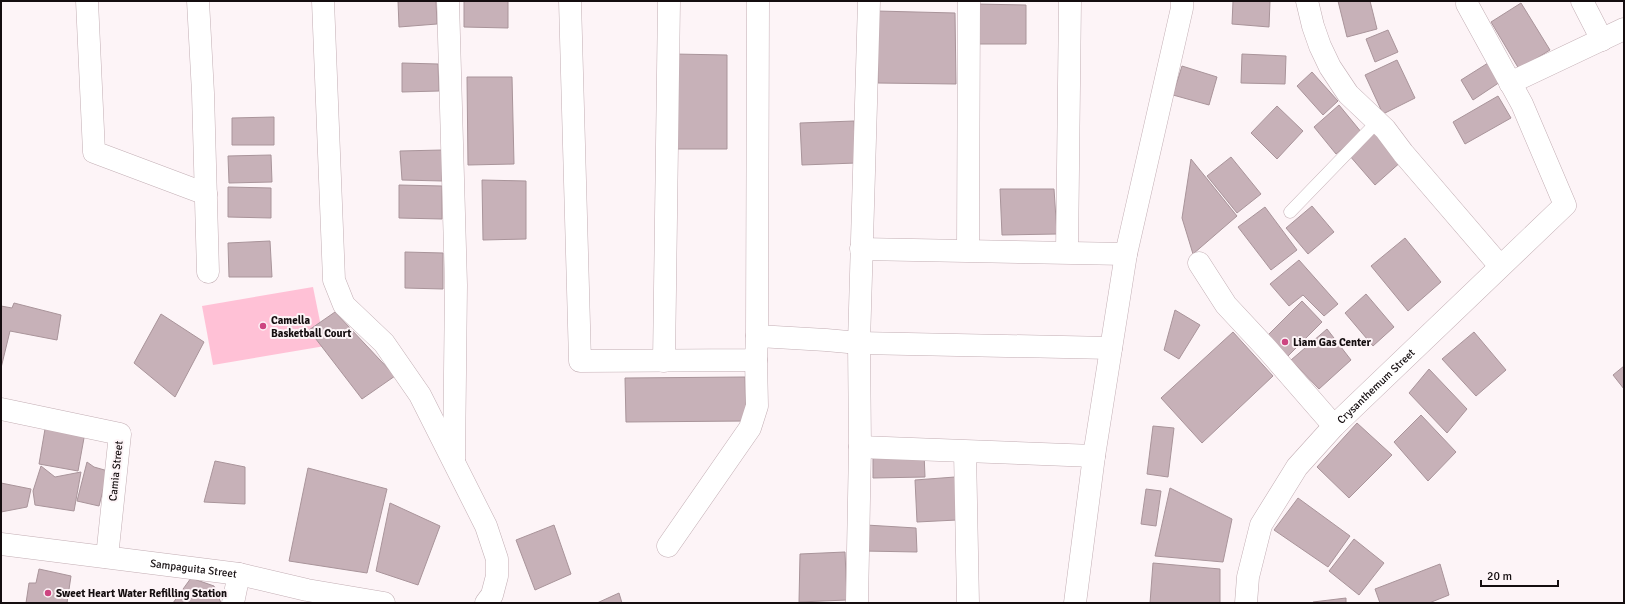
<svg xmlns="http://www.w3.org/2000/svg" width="1625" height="604" viewBox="0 0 1625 604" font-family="Signika,sans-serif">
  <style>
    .green { fill: #ffc1d6 }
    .building { fill: #c7b1b8; stroke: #a9949a }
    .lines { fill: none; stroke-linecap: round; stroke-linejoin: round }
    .service-casing { stroke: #c3aeb4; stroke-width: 13 }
    .minor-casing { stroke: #c3aeb4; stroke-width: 23 }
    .service { stroke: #fff; stroke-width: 12 }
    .minor { stroke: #fff; stroke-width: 22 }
    .poi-dot { fill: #cd4581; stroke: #fdf4f7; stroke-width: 1.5 }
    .labels { text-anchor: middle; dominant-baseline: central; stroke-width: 4; stroke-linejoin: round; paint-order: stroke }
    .poi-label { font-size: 11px; font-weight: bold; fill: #140d0f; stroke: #fdf4f7; text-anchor: start }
    .street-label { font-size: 11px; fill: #140d0f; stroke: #fdf4f7 }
  </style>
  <rect width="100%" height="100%" fill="#fdf4f7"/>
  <path class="green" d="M313,287L325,346L213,365L202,306Z"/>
  <path class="building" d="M398,1H436L437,24L399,27Z
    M464,1H508V28L464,27Z
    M1233,1H1270L1269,27L1232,24Z
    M1338,1H1370L1377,29L1347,37Z
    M1521,3L1550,50L1519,69L1491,22Z
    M976,4L1026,5V44H975Z
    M877,11L955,13L956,84L878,83Z
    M1388,30L1398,52L1375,62L1366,39Z
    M674,54L727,55V149H674Z
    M1242,54L1286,56L1285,84L1241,83Z
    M1397,60L1415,98L1383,114L1365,75Z
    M402,63L438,64L439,91L402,92Z
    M1488,63L1500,82L1473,100L1461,80Z
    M1182,66L1217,77L1209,105L1173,95Z
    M1312,72L1338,101L1323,115L1297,86Z
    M467,77H512L514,164L468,165Z
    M1498,96L1511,118L1465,144L1453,122Z
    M1339,105L1362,133L1336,154L1314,127Z
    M1277,106L1303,131L1277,159L1251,133Z
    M274,117V145H232V118Z
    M854,121L856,163L802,165L800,123Z
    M1378,130L1403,160L1375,185L1349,155Z
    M442,150V181L402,180L400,151Z
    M271,155L272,182L229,183L228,156Z
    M1231,157L1261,194L1237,213L1207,176Z
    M1191,159L1237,216L1193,254L1182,218Z
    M482,180L526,181V239L483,240Z
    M399,185L442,186V219L399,218Z
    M228,187L271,188V218L228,217Z
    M1000,189H1054L1057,234L1002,235Z
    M1312,206L1334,232L1308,254L1286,228Z
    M1265,207L1297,250L1271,270L1238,227Z
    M1405,238L1441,282L1408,311L1371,266Z
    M270,241L272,277H229L228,243Z
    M405,252L443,253V289L405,288Z
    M1299,260L1338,304L1324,316L1303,295L1289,306L1270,284Z
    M1366,294L1394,327L1373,346L1345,313Z
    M1302,301L1322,322L1286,358L1266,337Z
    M14,303L61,315L57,340L10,331L1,368V306L12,308Z
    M1175,310L1200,325L1179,359L1164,350Z
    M335,312L395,376L362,399L309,330Z
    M161,314L204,342L175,397L134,363Z
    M1327,329L1351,360L1319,389L1291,360Z
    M1233,332L1273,376L1202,443L1161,398Z
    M1474,332L1506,370L1476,396L1442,359Z
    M1624,366V389L1613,375Z
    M1429,369L1467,409L1447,433L1409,393Z
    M745,377L746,421L626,422L625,378Z
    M1421,415L1456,452L1428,481L1394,442Z
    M1357,423L1392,455L1349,498L1317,467Z
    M1153,426L1174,428L1168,477L1147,474Z
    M86,427L78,471L39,464L45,429Z
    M924,453L925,477L873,478V454Z
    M215,461L245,467V504L204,502Z
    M87,462L94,467L108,471L99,506L77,501Z
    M41,466L55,477L81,472L74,511L35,505L33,491Z
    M308,468L387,489L367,573L289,561Z
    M955,477L957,520L917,522L915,480Z
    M1,483L31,489L27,507L1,512Z
    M1170,488L1232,519L1223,562L1155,556Z
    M1146,489L1161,491L1156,526L1141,524Z
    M1298,498L1350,536L1328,567L1274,530Z
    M390,503L440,526L418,585L376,571Z
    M554,525L571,574L535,590L516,540Z
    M866,525L916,528L917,552L864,551Z
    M1354,539L1384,563L1359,595L1329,571Z
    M845,552L847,600L799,602L800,554Z
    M1153,563L1220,569V603H1150Z
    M1440,564L1449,595L1429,603H1380L1375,589Z
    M39,569L71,576L67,603H26L29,583H36Z
    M191,578L214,586L221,603H173Z
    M619,593L622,603H597Z
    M1346,598V603H1313V602Z"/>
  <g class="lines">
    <defs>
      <path id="service" d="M1290,212L1378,121"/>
      <g id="minor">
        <path d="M87,1L94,152L206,194"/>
        <path d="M198,1L203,93L208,272"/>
        <path d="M323,1L334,280L344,305L384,343L420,395L486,526L497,559V576L492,595L486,603"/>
        <path d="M448,1L456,285L454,460"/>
        <path d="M570,1L580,361L756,360L757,336L758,1"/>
        <path d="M1307,1L1313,26L1320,46L1330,67L1348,94L1385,129L1403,153L1500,266"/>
        <path d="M1582,1L1602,40"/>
        <path d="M1510,83L1624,29"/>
        <path d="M861,249L1126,254"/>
        <path d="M968,250L969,1"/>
        <path d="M1067,252L1070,1"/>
        <path d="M1199,263L1226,305L1267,349L1334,426"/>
        <path d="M757,336L826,340L859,343L1111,348"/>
        <path d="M664,361L669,1"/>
        <path d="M1,409L120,434L107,557"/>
        <path d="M860,447L1094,456"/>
        <path d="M965,452L968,603"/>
        <path id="s1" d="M1,544L239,574L307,590L384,603"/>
        <path d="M668,546L750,428L757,406L756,360"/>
        <path d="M233,603L239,574"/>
        <path d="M857,603L860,447L859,343L869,1"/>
        <path d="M1075,603L1094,456L1126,254L1182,8V1"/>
        <path id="s2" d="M1246,603L1248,577L1261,525L1297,467L1334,426L1565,205L1522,104L1467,4"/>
      </g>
    </defs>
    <use href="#service" class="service-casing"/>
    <use href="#minor" class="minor-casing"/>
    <use href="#service" class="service"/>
    <use href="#minor" class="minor"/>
  </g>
  <g class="poi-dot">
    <circle cx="263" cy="326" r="4"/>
    <circle cx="1285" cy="342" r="4"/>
    <circle cx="48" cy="593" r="4"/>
  </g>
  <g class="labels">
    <g class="poi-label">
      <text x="271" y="320">Camella<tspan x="271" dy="13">Basketball Court</tspan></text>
      <text x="1293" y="342">Liam Gas Center</text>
      <text x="56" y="593">Sweet Heart Water Refilling Station</text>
    </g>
    <g class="street-label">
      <text stroke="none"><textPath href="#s2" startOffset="261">Crysanthemum Street</textPath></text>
      <text transform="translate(116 471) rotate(-84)">Camia Street</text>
      <text stroke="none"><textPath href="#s1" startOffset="194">Sampaguita Street</textPath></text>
    </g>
  </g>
  <rect width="1625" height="604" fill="none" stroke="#140d0f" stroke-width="4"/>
  <path d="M1481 580v6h77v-6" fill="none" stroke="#140d0f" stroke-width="2"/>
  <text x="1487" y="580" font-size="12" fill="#140d0f" stroke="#fdf4f7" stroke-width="3" paint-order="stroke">20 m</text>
</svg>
